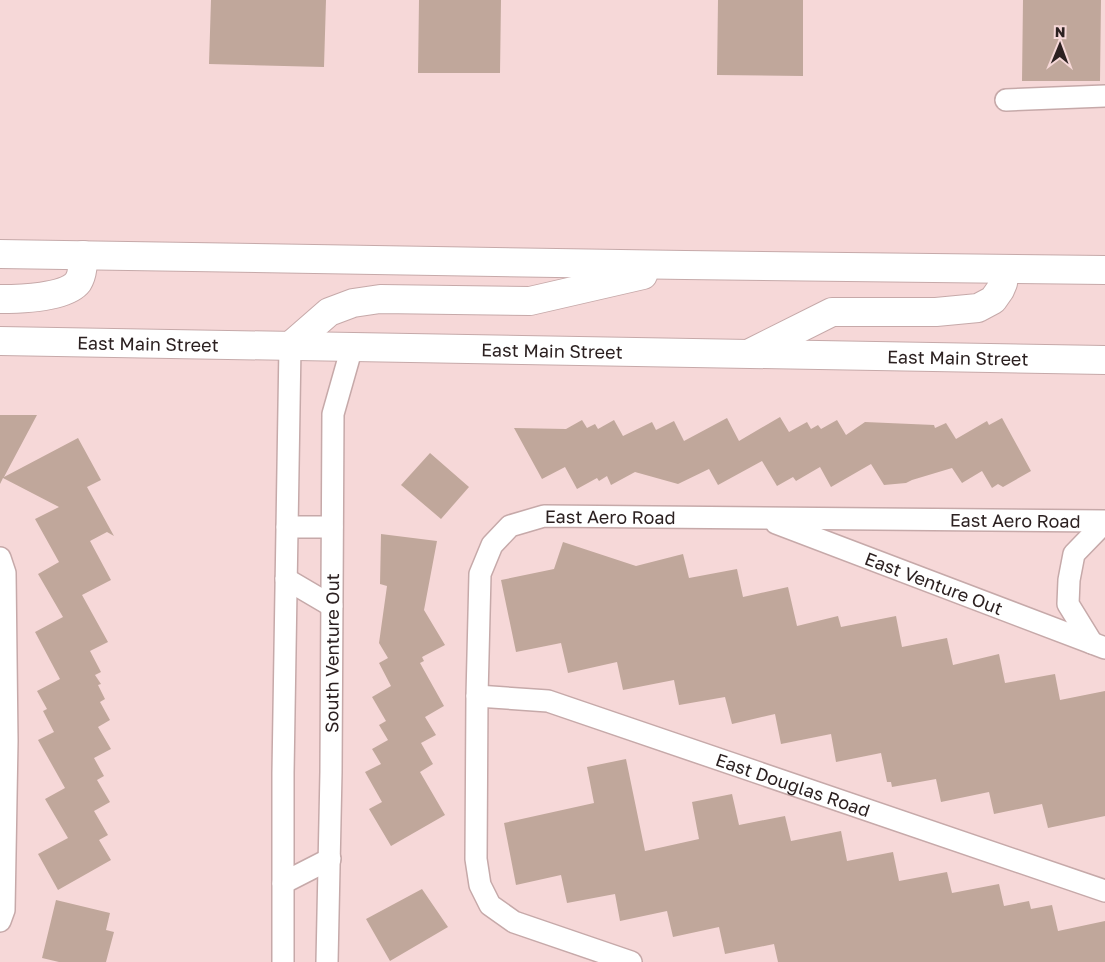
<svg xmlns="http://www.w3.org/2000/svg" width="1105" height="962" viewBox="0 0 1105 962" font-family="'Golos Text',sans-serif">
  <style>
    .building { fill: #c0a79b }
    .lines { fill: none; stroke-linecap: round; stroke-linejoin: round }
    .service-casing { stroke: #c6a9a9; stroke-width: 24 }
    .primary-casing { stroke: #c6a9a9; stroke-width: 30 }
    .service { stroke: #fff; stroke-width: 21 }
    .primary { stroke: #fff; stroke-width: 28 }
    .labels { text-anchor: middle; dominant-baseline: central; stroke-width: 4; stroke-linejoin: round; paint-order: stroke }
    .street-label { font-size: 18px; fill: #2c2121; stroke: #f6d8d8 }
  </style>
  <rect width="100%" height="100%" fill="#f6d8d8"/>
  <path class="building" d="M211,0H326L324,67L209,64Z
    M419,0H501L500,73H418Z
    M718,0H803V76L717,75Z
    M1023,0H1101L1100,81H1022Z
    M0,415H37L4,477L78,438L101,480L87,487L114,536L107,532L90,541L111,580L82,595L108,642L90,651L101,672L95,675L101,684L98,685L105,699L100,702L110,720L98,727L111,749L94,758L104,776L97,780L110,802L94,811L108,835L99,840L111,860L58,890L38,854L68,838L45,799L65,788L38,740L54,732L43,711L47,709L37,691L60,679L35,632L63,617L38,574L59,562L35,519L59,507L3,478L0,484Z
    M780,417L789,432L807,422L811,429L818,425L821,429L837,420L846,435L865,422L934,425L935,428L946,423L956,439L987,421L989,425L1002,418L1031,471L1003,487L998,484L992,488L982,471L962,483L952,468L912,480L906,483L884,485L871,464L831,487L820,467L796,481L793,477L777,486L762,461L718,485L709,469L678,484L635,472L611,485L607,476L599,481L597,478L577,489L565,467L542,479L514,428L566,429L582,420L587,428L595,424L598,429L614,420L623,436L652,422L656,430L674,421L684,441L727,418L739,441Z
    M430,453L469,487L441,519L401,485Z
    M381,534L437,541L424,610L445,645L422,657L424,661L420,663L444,706L425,717L436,735L421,743L433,764L420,772L445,815L391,846L369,809L382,802L365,772L381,764L372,749L388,740L379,725L386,721L372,697L391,686L379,663L388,658L379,643L387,586L380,584Z
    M563,542L636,566L683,554L689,578L737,569L743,597L788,587L797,626L838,616L841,627L896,616L902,647L947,638L953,665L999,654L1005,683L1055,674L1060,700L1105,691V816L1048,828L1042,804L994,814L989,792L941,802L936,779L892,787L891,782H887L881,753L836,762L831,734L781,744L775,714L732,724L725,697L679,705L674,680L623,690L617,662L568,673L561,643L516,652L501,580L554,569Z
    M626,759L645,851L699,839L692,802L732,794L739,825L785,816L791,841L841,831L847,861L893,852L899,881L947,872L952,893L999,884L1004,906L1029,901L1031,909L1052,905L1058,931L1105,921V962H778L774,944L725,954L719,927L673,937L667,911L620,921L615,894L567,903L561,875L516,885L504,823L594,803L587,767Z
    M422,889L448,927L390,961L366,919Z
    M56,900L110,913L106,930L114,932L106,962H59L42,958Z"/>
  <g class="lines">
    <defs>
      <g id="service">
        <path d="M1006,100L1105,96"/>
        <path id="s1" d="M776,523L1105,648"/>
        <path d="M287,527H332"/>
        <path d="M0,558L5,573L7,741L4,910L0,921"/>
        <path d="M286,579L332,606"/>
        <path d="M1092,643L1068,604L1069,580L1074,554L1105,522"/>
        <path id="s2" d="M477,696L548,701L1105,891"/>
        <path d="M283,883L330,859"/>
        <path d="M283,962V773L290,346"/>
        <path id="s3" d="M327,962L331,772L333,414L352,347"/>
        <path id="s4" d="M631,962L514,922L490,905L480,885L476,859L477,696L480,574L492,545L510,526L544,516L1105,521"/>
      </g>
      <g id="primary">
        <path d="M0,254L685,265L1105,270"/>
        <path d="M0,299C19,299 66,298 78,282C83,274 83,263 83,255"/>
        <path id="s5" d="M0,341L1105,360"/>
        <path d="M290,346L329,312L353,303L380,299L530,301L643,275"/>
        <path d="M752,352L832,312H936L978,308L993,300L1000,290L1003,283L1005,269"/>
      </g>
    </defs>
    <use href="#service" class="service-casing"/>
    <use href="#primary" class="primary-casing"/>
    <use href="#service" class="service"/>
    <use href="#primary" class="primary"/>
  </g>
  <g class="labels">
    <g class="street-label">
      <text stroke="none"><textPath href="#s5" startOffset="148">East Main Street</textPath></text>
      <text stroke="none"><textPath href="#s5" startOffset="552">East Main Street</textPath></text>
      <text stroke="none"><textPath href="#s5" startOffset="958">East Main Street</textPath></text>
      <text stroke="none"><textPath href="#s4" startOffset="646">East Aero Road</textPath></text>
      <text stroke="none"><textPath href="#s4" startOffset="1051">East Aero Road</textPath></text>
      <text stroke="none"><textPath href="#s1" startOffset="169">East Venture Out</textPath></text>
      <text stroke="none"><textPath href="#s3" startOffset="309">South Venture Out</textPath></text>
      <text stroke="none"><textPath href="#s2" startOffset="330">East Douglas Road</textPath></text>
    </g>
  </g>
  <g transform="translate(1060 45) rotate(1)" stroke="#f6d8d8" stroke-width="4" paint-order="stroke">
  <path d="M0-4L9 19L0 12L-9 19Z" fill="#2c2121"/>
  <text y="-8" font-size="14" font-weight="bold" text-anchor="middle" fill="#2c2121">N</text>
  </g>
</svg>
